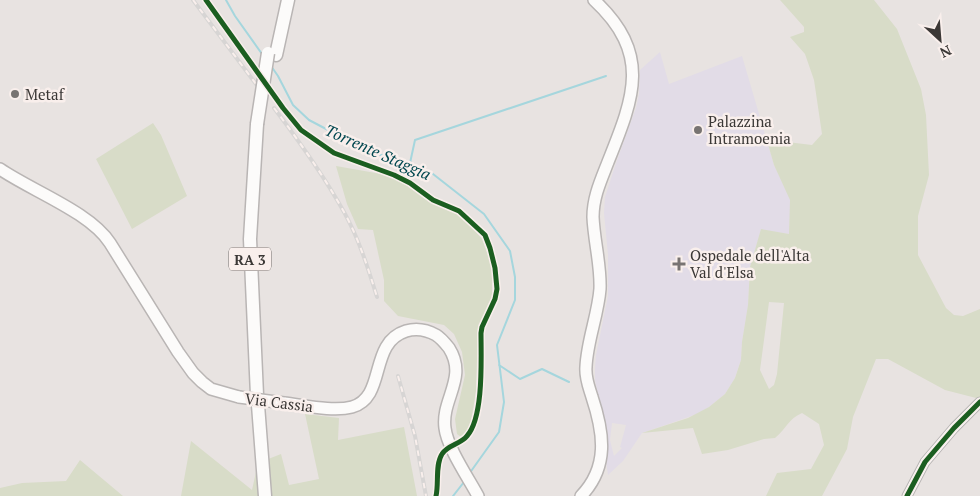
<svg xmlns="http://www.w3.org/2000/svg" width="980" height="496" viewBox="0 0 980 496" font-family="'PT Serif',serif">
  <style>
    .medical { fill: #e2dce7; fill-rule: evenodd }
    .green { fill: #d8dcc8; fill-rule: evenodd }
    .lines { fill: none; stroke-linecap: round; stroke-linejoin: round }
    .stream { stroke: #a5d6dd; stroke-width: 2 }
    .minor-casing { stroke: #b9b5b4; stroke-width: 11 }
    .major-casing { stroke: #b9b5b4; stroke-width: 14 }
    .highway-casing { stroke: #b9b5b4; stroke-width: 15 }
    .minor { stroke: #fcfbfa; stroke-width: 9 }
    .major { stroke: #fcfbfa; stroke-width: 11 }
    .highway { stroke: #fcfbfa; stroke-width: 12 }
    .rail-casing { stroke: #d7d5d4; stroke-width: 4 }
    .rail { stroke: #f9efec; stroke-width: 2; stroke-dasharray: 5.5; stroke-linecap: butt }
    .major-bridge-casing { stroke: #b9b5b4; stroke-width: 14; stroke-linecap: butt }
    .highway-bridge-casing { stroke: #b9b5b4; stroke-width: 15; stroke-linecap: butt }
    .major-bridge { stroke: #fcfbfa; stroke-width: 11 }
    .highway-bridge { stroke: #fcfbfa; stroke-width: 12 }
    .cycleway-casing { stroke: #f9efec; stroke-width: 8 }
    .cycleway { stroke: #1b5e20; stroke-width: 5 }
    .poi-dot { fill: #787472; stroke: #f9efec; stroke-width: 2 }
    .labels { text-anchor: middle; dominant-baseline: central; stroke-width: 5; stroke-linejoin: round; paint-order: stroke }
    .shield { fill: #f9efec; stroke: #746f6d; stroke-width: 1 }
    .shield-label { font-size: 14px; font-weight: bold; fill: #3b3836 }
    .poi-label { font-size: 15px; fill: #3b3836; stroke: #f9efec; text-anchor: start }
    .street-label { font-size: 15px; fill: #3b3836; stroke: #f9efec }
    .water-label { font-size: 16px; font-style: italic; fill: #01474f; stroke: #f9efec }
  </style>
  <rect width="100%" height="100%" fill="#e8e3e1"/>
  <path class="medical" d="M660,52L669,84L742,56L774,165L791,200L789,234L761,230L750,267L748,306L742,342L741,360L735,378L725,394L709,407L700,413L642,433L623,461L608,475L605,455L606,437L595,380V368L596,355L608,296V255L604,213L605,197L616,163L636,108L639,94L640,70ZM612,423L626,425L620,447L622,448L614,456L610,440Z"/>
  <path class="green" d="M780,0H874L897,29L921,89L926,115L929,175L918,216V255L946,308L954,315L963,316L980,309V399L945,390L888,359H876L853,417L847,449L822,496H766L777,473L811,469L824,445L819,424L802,413C788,419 787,428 775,438L764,439L728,450L702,454L693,428L642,433L688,418L709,407L725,394L735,378L741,360L742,342L748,305L750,267L761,229L789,234L790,200L774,165L768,144L779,141L812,145L822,134L814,80L805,54L790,37L804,32V27ZM769,302L784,303L777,374L774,385L769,389L760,370Z
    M153,123L161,135L187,196L132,229L96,159Z
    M336,166L387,175L406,185L425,199L452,211L465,219L482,239L492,266V295L491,304L478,328L476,391L471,422L466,434L461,437L457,434L455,419L465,375L462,352L454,334L444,325L398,316L384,301V280L373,230L358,229L347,204Z
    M305,414L339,418L338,440L404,427L417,496H181L191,441L252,490L258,463L281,454L289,485L319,479Z
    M80,460L123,496H0V488L22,483L66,481Z"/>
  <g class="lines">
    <path class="stream" d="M226,0L235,16L262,54
      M271,66L278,76L293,105L309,120L368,151L410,164L433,174L484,214L510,251L515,277V300L497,345L504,402L499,432L469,474
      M410,163L415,140L606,76
      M499,365L520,379L542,369L569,382
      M453,496L464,482"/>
    <defs>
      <path id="minor" d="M907,496L925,462L954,428L980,402"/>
      <path id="major" d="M0,169C32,191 90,212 110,243L178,352L193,373L202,382L211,389L239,397
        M284,403C303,405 333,412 352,407C387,397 368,343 406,331C416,328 427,330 436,335C441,338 445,343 449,348C468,378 441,399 445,428C447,447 469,479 478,496
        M581,496C609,467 604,433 592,397C589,387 585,378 586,367C587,341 598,315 600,289C601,265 594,241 593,217C593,197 601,180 608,162C634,97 652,54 594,0"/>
      <path id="highway" d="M276,55L288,0
        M257,124L250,239L257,395
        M258,405L265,496"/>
    </defs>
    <use href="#minor" class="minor-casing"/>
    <use href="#major" class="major-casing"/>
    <use href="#highway" class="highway-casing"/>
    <use href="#minor" class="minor"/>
    <use href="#major" class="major"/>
    <use href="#highway" class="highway"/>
    <defs>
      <path id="rail" d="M193,0L256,84
        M274,108C299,141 324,176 344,212C359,239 368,268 377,297
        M398,376L415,436L426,496"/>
    </defs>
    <use href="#rail" class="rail-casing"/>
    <use href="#rail" class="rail"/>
    <defs>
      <path id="major-bridge" d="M239,397L284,403"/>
      <path id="highway-bridge" d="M257,124L268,53"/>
    </defs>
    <use href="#major-bridge" class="major-bridge-casing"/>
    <use href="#highway-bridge" class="highway-bridge-casing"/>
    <use href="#major-bridge" class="major-bridge"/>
    <use href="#highway-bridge" class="highway-bridge"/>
    <defs>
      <path id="cycleway" d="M206,0L283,108L301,130L334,153L394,175L410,183L433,200L459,211L485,235L490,248L495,268L497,289L495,299L482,327L481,333C481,358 484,417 467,436C461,444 447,445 442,454C435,465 439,483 436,496
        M907,496L925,462L954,428L980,402"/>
    </defs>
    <use href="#cycleway" class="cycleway-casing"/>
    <use href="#cycleway" class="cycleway"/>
  </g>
  <g class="poi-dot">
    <circle cx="15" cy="94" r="5"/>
    <circle cx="698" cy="130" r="5"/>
    <path d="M676.5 256.5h5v5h5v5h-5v5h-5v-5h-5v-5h5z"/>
  </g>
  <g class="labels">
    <rect class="shield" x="229" y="247.5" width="42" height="23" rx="4"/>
    <g class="shield-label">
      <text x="250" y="259">RA 3</text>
    </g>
    <g class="poi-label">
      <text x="25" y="94">Metaf</text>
      <text x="708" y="121">Palazzina<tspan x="708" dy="17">Intramoenia</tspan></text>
      <text x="690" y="255">Ospedale dell'Alta<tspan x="690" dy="17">Val d'Elsa</tspan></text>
    </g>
    <g class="street-label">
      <text transform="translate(279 402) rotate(7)">Via Cassia</text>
    </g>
    <g class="water-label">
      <text transform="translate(378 152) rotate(24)">Torrente Staggia</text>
    </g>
  </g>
  <g transform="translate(940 40) rotate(154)" stroke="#f9efec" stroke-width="4" paint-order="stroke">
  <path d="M0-4L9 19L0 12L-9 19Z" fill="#3b3836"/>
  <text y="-8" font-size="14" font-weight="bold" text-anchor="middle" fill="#3b3836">N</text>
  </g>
</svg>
